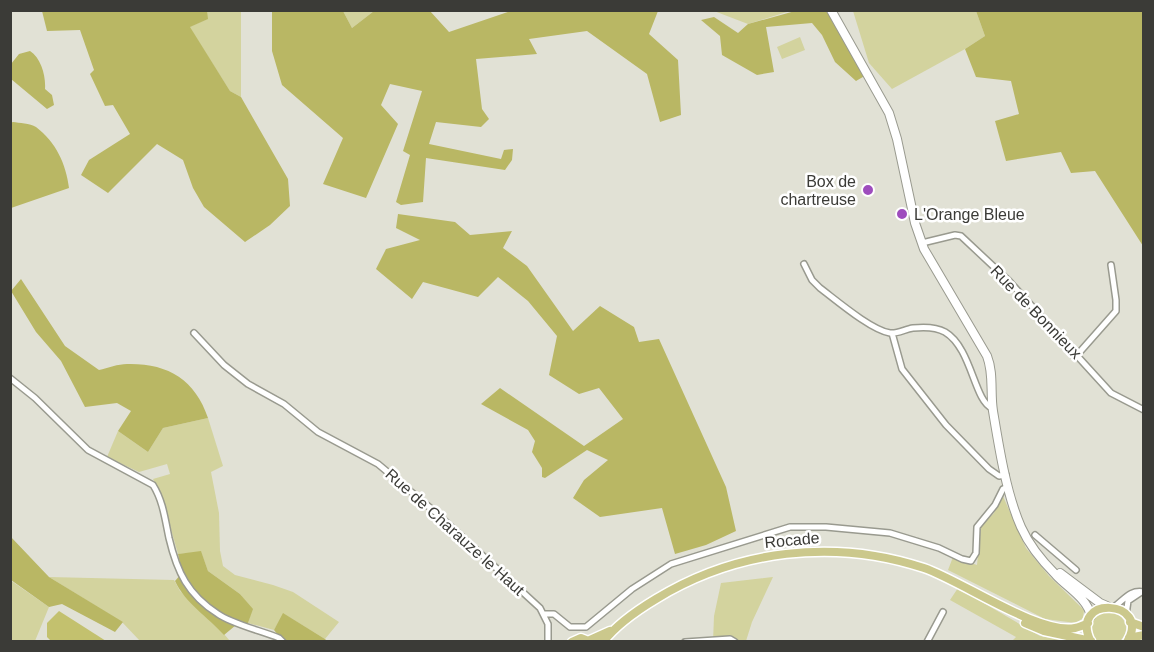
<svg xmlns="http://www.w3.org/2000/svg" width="1154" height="652" viewBox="0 0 1154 652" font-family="Helvetica,sans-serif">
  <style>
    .green { fill: #d3d39e }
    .forest { fill: #b9b764 }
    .water { fill: #c3c16e }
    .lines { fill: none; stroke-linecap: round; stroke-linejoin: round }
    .street-casing { stroke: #999a8f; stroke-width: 8 }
    .secondary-casing { stroke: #999a8f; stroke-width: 10 }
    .primary-casing { stroke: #fff; stroke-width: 11 }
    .street { stroke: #fff; stroke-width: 5 }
    .secondary { stroke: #fff; stroke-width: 8 }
    .primary { stroke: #cbc88c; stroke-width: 8 }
    .poi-dot { fill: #9e4dbd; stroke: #fff; stroke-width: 2 }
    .labels { text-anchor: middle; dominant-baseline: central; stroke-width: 5; stroke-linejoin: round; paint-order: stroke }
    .poi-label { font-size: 16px; fill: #3b3b37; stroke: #fff; text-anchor: end }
    .street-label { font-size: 16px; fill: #3b3b37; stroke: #fff }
  </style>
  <rect width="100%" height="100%" fill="#e1e1d5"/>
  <path class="green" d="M207,11H241V97L230,91L189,27L207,19Z
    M343,11H374L352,28Z
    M714,11V10L790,11L748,24Z
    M853,11H976L985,36L965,49L892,89L869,63Z
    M800,37L805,50L782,59L777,47Z
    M208,418L223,466L211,472L219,513L220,551L223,566L235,575L273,585L293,592L339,622L325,639L284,614L274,630L248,623L252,609L240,594L208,571L201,552L178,554L161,494L153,479L170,474L167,464L139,472L107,457L118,431L148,452L163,428Z
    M1002,494L1026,548L1049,576L1084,610L1083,618L1076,623L1045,619L948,570L953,557L977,565L981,526L994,513Z
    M49,577L174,580L180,591L212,620L230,641H140L122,622Z
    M773,577L752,622L746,641L713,642L714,616L721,583Z
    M10,580L49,607L35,641H11Z
    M958,588L1040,636L1072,641H1012L1016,637L950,600Z
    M1114,611C1126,618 1131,630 1120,641H1096C1091,634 1087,620 1098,613C1102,611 1110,612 1114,611Z"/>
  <path class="forest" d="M42,11H207L208,19L190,27L230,91L241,97L288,179L290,206L270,225L245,242L204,207L193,188L183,160L157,144L108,193L81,175L89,160L130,134L113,105L105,106L90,74L94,70L80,30L47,31Z
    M272,11H343L352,28L374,11H430L449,32L511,11H658L649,34L678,60L681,115L660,122L647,74L587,31L529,39L537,54L476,59L482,109L489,119L481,127L436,122L429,144L501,159L504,150L513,149L512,160L505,170L426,158L423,202L401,205L396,202L410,155L403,151L422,91L390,84L381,105L398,124L366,198L323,184L343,138L282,85L272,51Z
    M795,11H827L868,74L856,81L835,62L822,35L812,23L766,27L774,72L757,75L722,55L720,36L701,20L714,17L738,33L748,24Z
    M976,11H1143V246L1095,171L1071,173L1061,152L1006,161L995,121L1019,114L1011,81L976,77L965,49L985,36Z
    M30,51C41,58 46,76 45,89L52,95L54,105L47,109L11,79V64L19,54Z
    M13,122C19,123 30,123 36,127C56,142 66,164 69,188L11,208L10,123Z
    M398,214L455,222L470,235L512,231L503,248L527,266L573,331L600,306L634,327L639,342L659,339L726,487L736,531L706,545L675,554L662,508L600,517L573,498L584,480L608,460L587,450L545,478L542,477V468L532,452L535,441L528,430L481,404L500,388L584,446L623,419L599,388L579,394L549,375L557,336L528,301L498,277L478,297L423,282L412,299L376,269L386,249L420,240L396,228Z
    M21,279L65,346L99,370C108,368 118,364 127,364C167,363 195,379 208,418L163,428L148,452L118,431L131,411L117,403L85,407L61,361L36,332L11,291Z
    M10,536L49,577L123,622L115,632L62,604L49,607L11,580Z
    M201,551L208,571L240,594L253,609L248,623L236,625L224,635C208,617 185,603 175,581L182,573L178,554Z
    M283,613L325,639L327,641H283L274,630Z"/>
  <path class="water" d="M59,611L106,641H51L47,637V623Z"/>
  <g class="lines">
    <defs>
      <path id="street" d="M922,243L955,235L961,236L1009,281L1111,393L1144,410
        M804,264L812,280L820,288C836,300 871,330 890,333C898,334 905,329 913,328C922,327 936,327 945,332C972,348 974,401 992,408
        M194,333L224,365L248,384L284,404L318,432L378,464L434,511L540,608L548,624V642
        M892,333L902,369L946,425L989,469L999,476L1006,475
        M1078,354L1116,311V300L1111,265
        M10,378L35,398L88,450L153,485C163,501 165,519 169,538C177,572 188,595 218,614C232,624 262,631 279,638L283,642
        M1035,535L1076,570
        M1114,607C1124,600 1130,589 1144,592
        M544,614H554L570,627H586L632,589L671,564L790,527H826L890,533L939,548L962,559L971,561L976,553L977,527L995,505L1003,489L1008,487
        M1126,615L1128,601L1140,593
        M685,642L730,639L735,642
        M927,642L943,612"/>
      <path id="secondary" d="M831,10L889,113L897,139L915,223L924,249L987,356C994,374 990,392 993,411C999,447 1006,493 1021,527C1029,545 1042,561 1056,575C1068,588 1087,598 1091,616
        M1060,573L1100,603L1107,606"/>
      <path id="primary" d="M1130,622L1144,627
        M1025,623L1044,631L1091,641
        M1129,638L1144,635
        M590,640L610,631
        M572,642L581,638L591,642
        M603,642C617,624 636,611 656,599C736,550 834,538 924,568C962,581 1039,635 1075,628C1080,627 1084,625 1088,623
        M1091,642C1067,594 1153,599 1127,642"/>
    </defs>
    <use href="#street" class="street-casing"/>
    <use href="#secondary" class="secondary-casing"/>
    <use href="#primary" class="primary-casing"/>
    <use href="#street" class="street"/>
    <use href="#secondary" class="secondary"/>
    <use href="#primary" class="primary"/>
  </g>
  <g class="poi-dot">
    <circle cx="868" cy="190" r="6"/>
    <circle cx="902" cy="214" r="6"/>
  </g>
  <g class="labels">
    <g class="poi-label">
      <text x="856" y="181">Box de<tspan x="856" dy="18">chartreuse</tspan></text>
      <text x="914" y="214" text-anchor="start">L'Orange Bleue</text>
    </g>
    <g class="street-label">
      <text transform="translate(1036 312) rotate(46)">Rue de Bonnieux</text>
      <text transform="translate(455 532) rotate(42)">Rue de Charauze le Haut</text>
      <text transform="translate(792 540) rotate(-5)">Rocade</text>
    </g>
  </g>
  <rect width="1154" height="652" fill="none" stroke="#3b3b37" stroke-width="24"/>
</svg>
